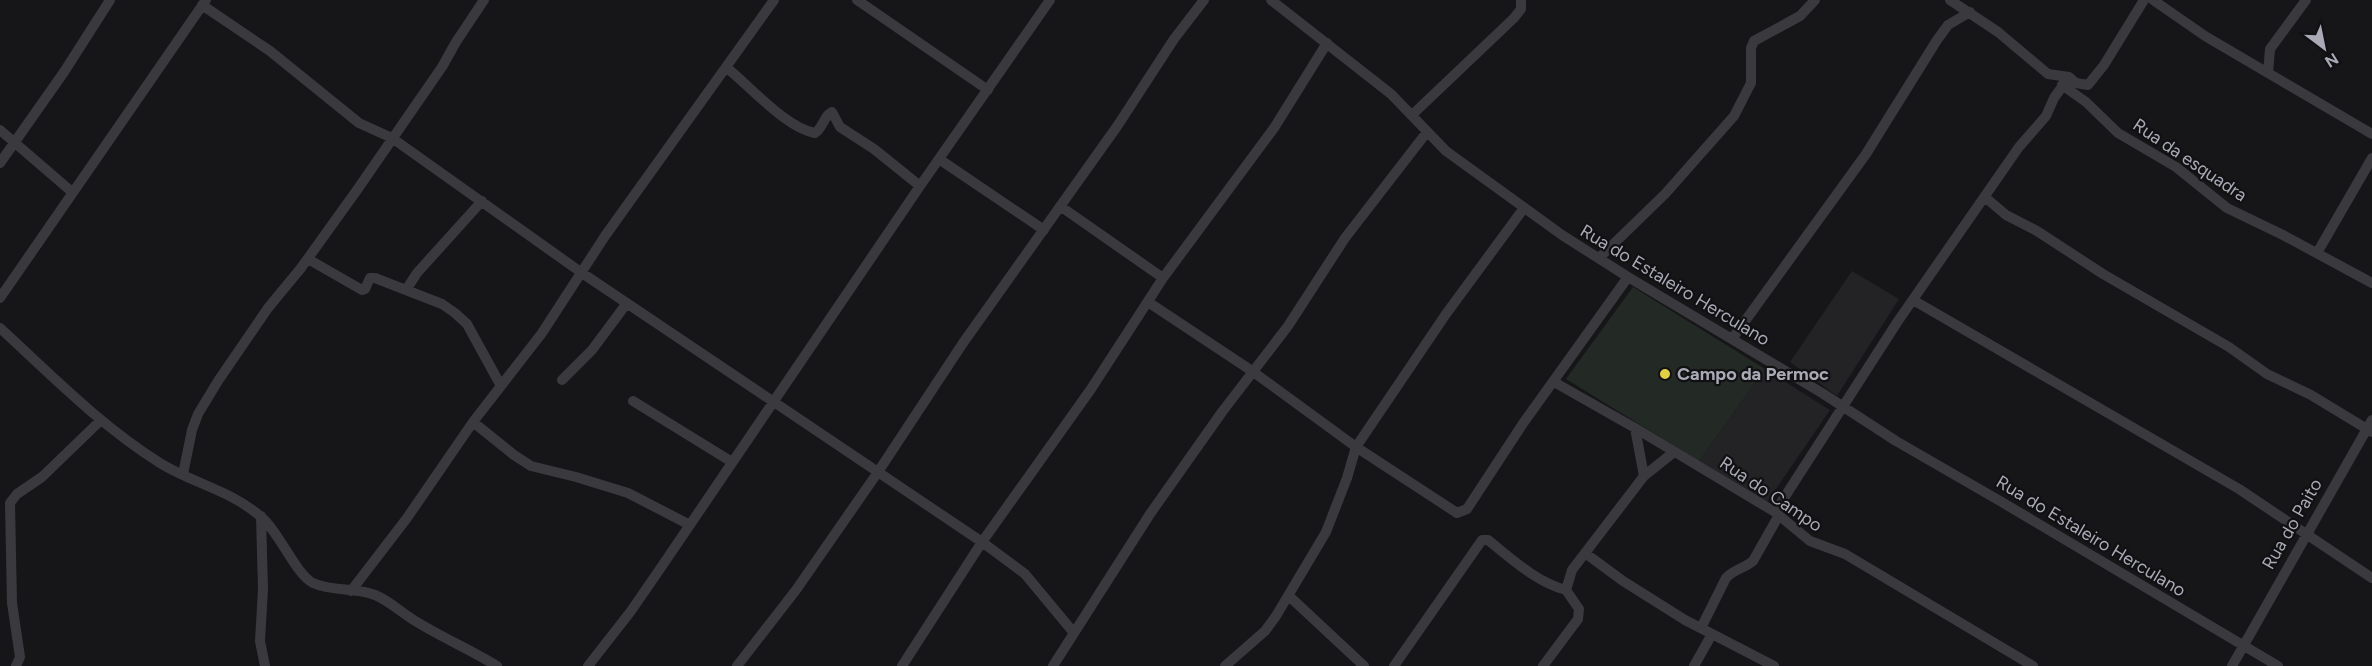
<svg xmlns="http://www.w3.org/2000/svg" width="2372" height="666" viewBox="0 0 2372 666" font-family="Figtree,sans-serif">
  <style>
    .built { fill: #232225 }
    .green { fill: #232a25 }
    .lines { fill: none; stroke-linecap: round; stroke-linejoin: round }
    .street { stroke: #3a393e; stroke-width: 10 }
    .poi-dot { fill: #e1d045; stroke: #111113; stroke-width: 2 }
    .labels { text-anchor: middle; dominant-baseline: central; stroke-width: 4.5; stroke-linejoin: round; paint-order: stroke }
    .street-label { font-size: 18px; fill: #a9aab6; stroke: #111113 }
    .poi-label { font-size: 18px; font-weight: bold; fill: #a9aab6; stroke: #111113; text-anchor: start }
  </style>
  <rect width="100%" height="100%" fill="#161618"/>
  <path class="built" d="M1852,271L1899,299L1837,396L1790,362Z
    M1765,369L1830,410L1767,502L1699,461Z"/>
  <path class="green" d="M1633,287L1765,369L1699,461L1566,379Z"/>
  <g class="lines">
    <path class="street" d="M857,0L988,90
      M1271,0L1391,94L1446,151L1562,235L1628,277L1822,393L1896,441L2000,501L2278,666
      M1950,0L1998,32L2048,74L2069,77
      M2153,0L2205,36L2372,134
      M202,5L270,51L359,123L392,138L582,273L982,542L1025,574L1074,633
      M727,68C751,87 786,128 815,133C823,128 824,115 832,112L840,127L874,149L920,186
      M2268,73L2270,49L2306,0
      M2062,85L2086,102L2118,133L2176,167L2227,208L2283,235L2372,283
      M1412,115L1514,18L1521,9V0
      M0,130L72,192
      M939,159L1044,230
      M0,163L64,72L110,0
      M1986,198L2006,215L2037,231L2103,274L2229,347L2267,374L2311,395L2372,432
      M1060,206L1163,278
      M2317,253L2372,158
      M1599,258L1665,194L1734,116L1751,83V48L1754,41L1800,16L1815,0
      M308,259L362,290L365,289L370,278H375L442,304L455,313L467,324L501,386
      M406,290L417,273L482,201
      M0,298L206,0
      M1913,300L2239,489L2372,578
      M1148,302L1252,371L1356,447L1457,513L1467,509L1524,422L1628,277
      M0,328C51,375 101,426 160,463C192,483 230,490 260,516C279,531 296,575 313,583C333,592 355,587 375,595C390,601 403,614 417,622C443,638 471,650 497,666
      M1732,339L1866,154L1937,40L1948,25L1970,12
      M562,380L592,350L627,303
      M1554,382L1635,428L1775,512L1810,541L1845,554L2033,666
      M633,401L732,462
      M473,422L514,455L531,466L576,477L628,493L690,525
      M1635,428L1644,476
      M183,474L192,430L198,414L218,381L268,308L301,268L357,190L442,67L456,42L484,0
      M1775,512L1898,321L2019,147L2046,116L2054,98L2069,77L2076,83L2088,85L2104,65L2144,0
      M261,516L263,589L260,641L265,666
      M1585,553L1623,581L1685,620L1774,666
      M351,591L407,518L473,422L542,333L605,236L774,0
      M1289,596L1364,666
      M1701,628L1726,578C1734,569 1745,568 1753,561L1779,515
      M16,666L20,657L12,603L10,503L17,494L42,477L101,420
      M588,666L631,611L662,566L920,186L1050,0
      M737,666L796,590L878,472L963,343L1118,125L1174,39L1204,0
      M902,666L982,542L1091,389L1163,278L1274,128L1327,43
      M1053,666L1150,514L1222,412L1288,326L1345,238L1427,132
      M1225,666L1265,631L1276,616L1326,532L1347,478L1356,447L1446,314L1524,208
      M1394,666L1482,540H1488C1512,559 1536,582 1566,590
      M1543,666L1578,619L1579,609L1566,590L1572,570L1644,476L1674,452
      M1694,666L1712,634
      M2232,666L2372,420"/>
  </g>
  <circle class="poi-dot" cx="1665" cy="374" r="6"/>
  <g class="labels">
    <g class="street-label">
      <text transform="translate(2190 160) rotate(34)">Rua da esquadra</text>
      <text transform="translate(1675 285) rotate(31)">Rua do Estaleiro Herculano</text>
      <text transform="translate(1771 494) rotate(34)">Rua do Campo</text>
      <text transform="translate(2292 524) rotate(-60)">Rua do Paito</text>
      <text transform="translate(2091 536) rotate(31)">Rua do Estaleiro Herculano</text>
    </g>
    <g class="poi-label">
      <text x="1677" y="374">Campo da Permoc</text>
    </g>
  </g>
  <g transform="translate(2324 48) rotate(148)" stroke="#111113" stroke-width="4.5" paint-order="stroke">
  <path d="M0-4.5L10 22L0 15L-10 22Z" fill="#a9aab6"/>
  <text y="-9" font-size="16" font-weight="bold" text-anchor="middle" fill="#a9aab6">N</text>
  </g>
</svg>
